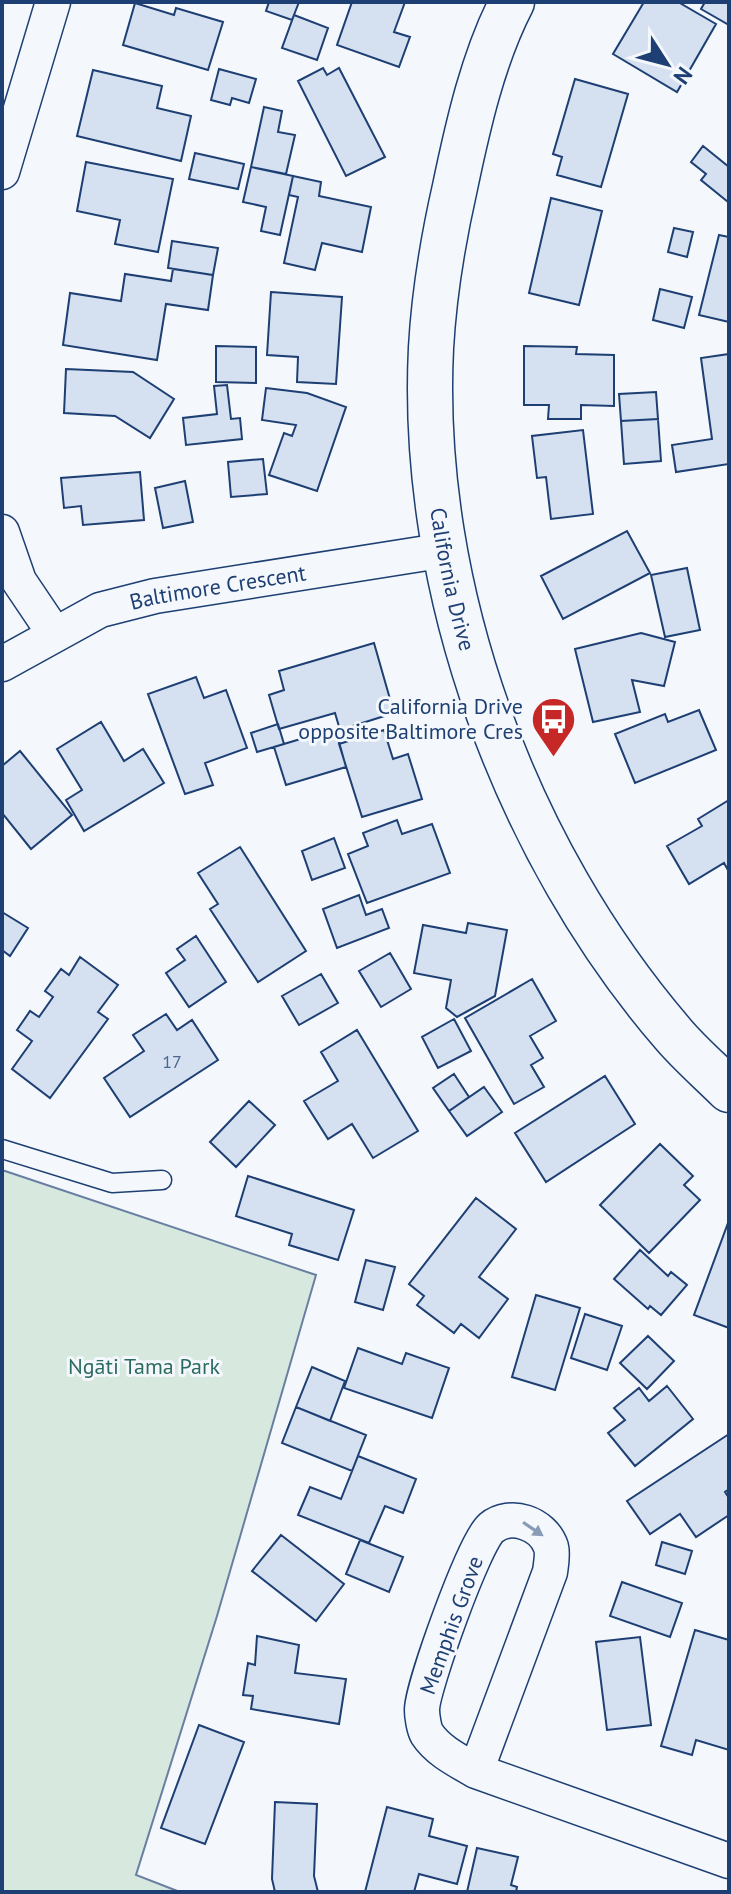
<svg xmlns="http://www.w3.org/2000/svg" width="731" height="1894" viewBox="0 0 731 1894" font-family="'PT Sans',sans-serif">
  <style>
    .green { fill: #d7e8df; stroke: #687fa3; stroke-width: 2 }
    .building { fill: #d5e0f0; stroke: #1d3f73; stroke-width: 2 }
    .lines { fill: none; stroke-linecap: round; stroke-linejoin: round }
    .service-casing { stroke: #1d3f73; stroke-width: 21 }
    .minor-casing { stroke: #1d3f73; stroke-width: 37 }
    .tertiary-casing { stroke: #1d3f73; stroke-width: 47 }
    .service { stroke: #f4f7fb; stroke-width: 18 }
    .minor { stroke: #f4f7fb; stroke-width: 34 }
    .tertiary { stroke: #f4f7fb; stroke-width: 44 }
    .oneway { fill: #889bb7 }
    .labels { text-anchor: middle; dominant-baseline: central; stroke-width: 6; stroke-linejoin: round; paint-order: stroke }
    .number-label { font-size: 18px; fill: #4b6792 }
    .street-label { font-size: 22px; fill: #1d3f73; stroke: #f4f7fb }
    .poi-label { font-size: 22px; fill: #1d3f73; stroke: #f4f7fb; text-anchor: end }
    .park-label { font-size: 22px; fill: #2c6c60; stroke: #f4f7fb }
  </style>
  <rect width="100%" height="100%" fill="#f4f7fb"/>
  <path class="green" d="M2,1170L316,1275L217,1616L136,1875L180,1892H2Z"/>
  <path class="building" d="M269,2H299L292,20L266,11Z
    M352,2H405L394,32L410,37L399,67L337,45Z
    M644,2H678L716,24L677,92L613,54Z
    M705,2H729V25L701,9Z
    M135,3L174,15L176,8L223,22L208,70L123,45Z
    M294,15L328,28L317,60L282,48Z
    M323,68L327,75L339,68L385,157L346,176L298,81Z
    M219,69L256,79L249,103L232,98L230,105L211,100Z
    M93,70L162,86L157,108L191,116L181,161L77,136Z
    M575,79L628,94L601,187L557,175L562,157L553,154Z
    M264,107L282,111L278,132L295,135L286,174L251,167Z
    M703,146L729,167L728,202L701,180L706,174L691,162Z
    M195,153L244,164L238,189L189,179Z
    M86,162L173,179L158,252L115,244L120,220L77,211Z
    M251,167L293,176L280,235L261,231L266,207L243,202Z
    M293,176L321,182L319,196L371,207L362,252L322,243L315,270L284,263L298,197L289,195Z
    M551,198L602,211L579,305L529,293Z
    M674,228L693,232L687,257L668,252Z
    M719,235L729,237V322L699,315Z
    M172,241L218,248L213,275L168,268Z
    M173,269L213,275L208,310L166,304L157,360L63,345L70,293L121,301L125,274L171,281Z
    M660,289L692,297L684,328L653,320Z
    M271,292L342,297L336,384L297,382L298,357L267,355Z
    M216,346L256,347V383L216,382Z
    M524,346L577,347L576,354L614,355V406L581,405V419H548L549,405H524Z
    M729,354V464L676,472L672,445L712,439L701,358Z
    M66,369L133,372L174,399L150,438L115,416L64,413Z
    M227,385L231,419L240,418L242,439L186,445L183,418L217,414L214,386Z
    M266,388L307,393L346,407L317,491L269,475L284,433L292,436L296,425L262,420Z
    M656,392L658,419L621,421L619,394Z
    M658,419L661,461L624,464L621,421Z
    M583,430L593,514L551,519L546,477L537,478L532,436Z
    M263,459L267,494L231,497L228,462Z
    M140,472L144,520L83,525L81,506L64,508L61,478Z
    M185,481L193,522L163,528L155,488Z
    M627,531L650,573L563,619L541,576Z
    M687,568L700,630L665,637L651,575Z
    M641,633L675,642L664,686L632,680L640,712L593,722L575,649Z
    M374,643L394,713L340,730L335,713L279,729L269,695L284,690L279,671Z
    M196,677L204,698L226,690L247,748L205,763L213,785L185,794L148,694Z
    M699,710L716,750L635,783L615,734L665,714L668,722Z
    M101,722L124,761L143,749L164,783L84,831L66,800L82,790L57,749Z
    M278,724L284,744L257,752L251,733Z
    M384,730L393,759L408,754L422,799L362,817L339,744Z
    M317,734L319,740L337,735L346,767L286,785L274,747Z
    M20,751L72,815L31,849L2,813V766Z
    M729,800V872L724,863L689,884L667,846L702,826L698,819Z
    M397,820L402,834L432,824L450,873L367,903L348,854L368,846L363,833Z
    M334,838L345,868L312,880L302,851Z
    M240,847L306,951L258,982L210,909L218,904L198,873Z
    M359,895L366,915L382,909L389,928L337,948L323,909Z
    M2,912L28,928L10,956L2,950Z
    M468,923L507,930L495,996L457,1017L446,1008L451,980L414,973L423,925L466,933Z
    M196,936L226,982L189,1007L166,973L185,960L177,949Z
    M390,953L411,989L381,1007L359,971Z
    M80,957L118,985L98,1012L108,1019L50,1098L12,1069L32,1041L17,1030L30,1011L39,1017L53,997L45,991L61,969L69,975Z
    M321,974L338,1003L299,1025L282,996Z
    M532,979L556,1021L530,1036L543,1058L531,1065L544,1087L514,1104L465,1018Z
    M166,1014L177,1030L192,1020L218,1060L130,1117L104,1078L144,1051L133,1035Z
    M454,1019L471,1051L438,1068L422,1037Z
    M357,1030L418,1131L373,1158L352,1124L328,1139L304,1101L338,1081L321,1052Z
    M454,1074L469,1097L449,1111L433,1088Z
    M605,1076L635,1124L546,1182L515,1133Z
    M484,1087L502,1112L467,1136L449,1111Z
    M249,1101L275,1125L236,1167L210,1142Z
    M660,1144L693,1176L684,1185L700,1200L649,1253L600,1205Z
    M248,1176L354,1210L338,1260L289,1245L292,1234L236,1216Z
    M476,1198L516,1229L479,1277L508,1299L479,1338L461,1324L454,1333L417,1305L424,1296L409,1284Z
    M728,1223H729V1328L694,1315Z
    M640,1250L668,1276L671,1272L687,1285L661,1315L650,1306L648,1309L614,1279Z
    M366,1260L395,1267L383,1310L355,1302Z
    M536,1295L580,1308L555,1390L512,1377Z
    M585,1314L622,1326L607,1370L571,1358Z
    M648,1336L674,1361L647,1389L620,1363Z
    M358,1348L402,1364L406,1353L449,1368L432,1418L344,1388Z
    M312,1367L345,1381L330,1421L296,1407Z
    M667,1386L693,1419L635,1466L608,1433L625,1420L614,1408L639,1388L649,1401Z
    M296,1407L366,1435L352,1471L282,1443Z
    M729,1434V1489L725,1492L729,1498V1515L696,1537L680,1514L650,1534L627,1501Z
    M358,1456L416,1479L403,1513L385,1506L369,1543L298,1515L310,1487L341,1499Z
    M281,1535L344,1584L316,1621L252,1571Z
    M360,1540L403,1557L389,1592L346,1574Z
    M662,1542L692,1551L685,1574L656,1565Z
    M622,1582L682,1603L670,1637L610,1616Z
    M695,1630L729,1640V1750L696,1740L692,1755L661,1746Z
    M257,1636L299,1645L295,1673L346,1679L339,1724L251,1709L253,1696L243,1695L248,1663L255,1665Z
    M640,1637L651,1725L607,1730L596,1642Z
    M199,1725L244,1742L205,1844L161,1828Z
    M275,1802L317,1804L314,1876L318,1892H275L272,1879Z
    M387,1807L433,1819L429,1836L467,1846L457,1884L419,1874L414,1892H365Z
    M477,1848L518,1857L511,1885L517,1887L516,1892H467Z"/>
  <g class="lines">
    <defs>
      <path id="service" d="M2,1149L112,1183L162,1180"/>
      <g id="minor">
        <path d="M2,172L53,2"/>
        <path d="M2,532L19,581L54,633"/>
        <path id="s1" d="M2,664L100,610L155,596L446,550"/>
        <path d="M476,1771L550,1572C551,1565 553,1554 551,1547C543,1523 510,1512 491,1528C475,1540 422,1688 422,1710C422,1716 424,1729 427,1734C438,1751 459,1761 476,1771L729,1861"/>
      </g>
      <g id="tertiary">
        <path id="s2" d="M512,2C483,58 468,125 455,187C443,240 434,294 431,348C419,590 516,852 673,1034C690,1054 711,1072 729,1090"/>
      </g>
    </defs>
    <use href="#service" class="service-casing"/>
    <use href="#minor" class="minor-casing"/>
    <use href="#tertiary" class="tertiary-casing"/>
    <use href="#service" class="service"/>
    <use href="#minor" class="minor"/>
    <use href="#tertiary" class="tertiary"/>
  </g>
  <defs><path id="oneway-solid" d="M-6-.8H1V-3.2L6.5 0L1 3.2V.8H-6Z" transform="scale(2)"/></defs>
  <use class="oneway" href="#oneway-solid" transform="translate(533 1529) rotate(34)"/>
  <defs>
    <symbol id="bus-pin" viewBox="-11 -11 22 30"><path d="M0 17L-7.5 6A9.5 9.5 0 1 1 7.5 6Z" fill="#c62828" stroke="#f4f7fb"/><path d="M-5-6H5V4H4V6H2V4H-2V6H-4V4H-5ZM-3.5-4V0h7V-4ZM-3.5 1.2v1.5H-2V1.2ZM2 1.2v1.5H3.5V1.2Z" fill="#fff"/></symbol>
  </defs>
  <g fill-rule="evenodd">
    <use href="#bus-pin" x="528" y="694" width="51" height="69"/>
  </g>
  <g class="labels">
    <g class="number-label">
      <text x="172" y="1061">17</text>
    </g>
    <g class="street-label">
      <text stroke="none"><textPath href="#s2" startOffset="590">California Drive</textPath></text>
      <text stroke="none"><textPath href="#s1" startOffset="232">Baltimore Crescent</textPath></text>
      <text transform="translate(451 1625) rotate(-70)">Memphis Grove</text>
    </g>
    <g class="poi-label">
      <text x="523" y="706">California Drive<tspan x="523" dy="25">opposite Baltimore Cres</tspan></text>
    </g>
    <g class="park-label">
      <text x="144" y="1366">Ngāti Tama Park</text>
    </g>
  </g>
  <rect width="731" height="1894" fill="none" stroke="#1d3f73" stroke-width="8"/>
  <g transform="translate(667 64) rotate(126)" stroke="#f4f7fb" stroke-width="6" paint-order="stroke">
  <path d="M0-6L14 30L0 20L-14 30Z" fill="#1d3f73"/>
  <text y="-12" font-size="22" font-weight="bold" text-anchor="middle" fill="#1d3f73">N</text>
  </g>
</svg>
